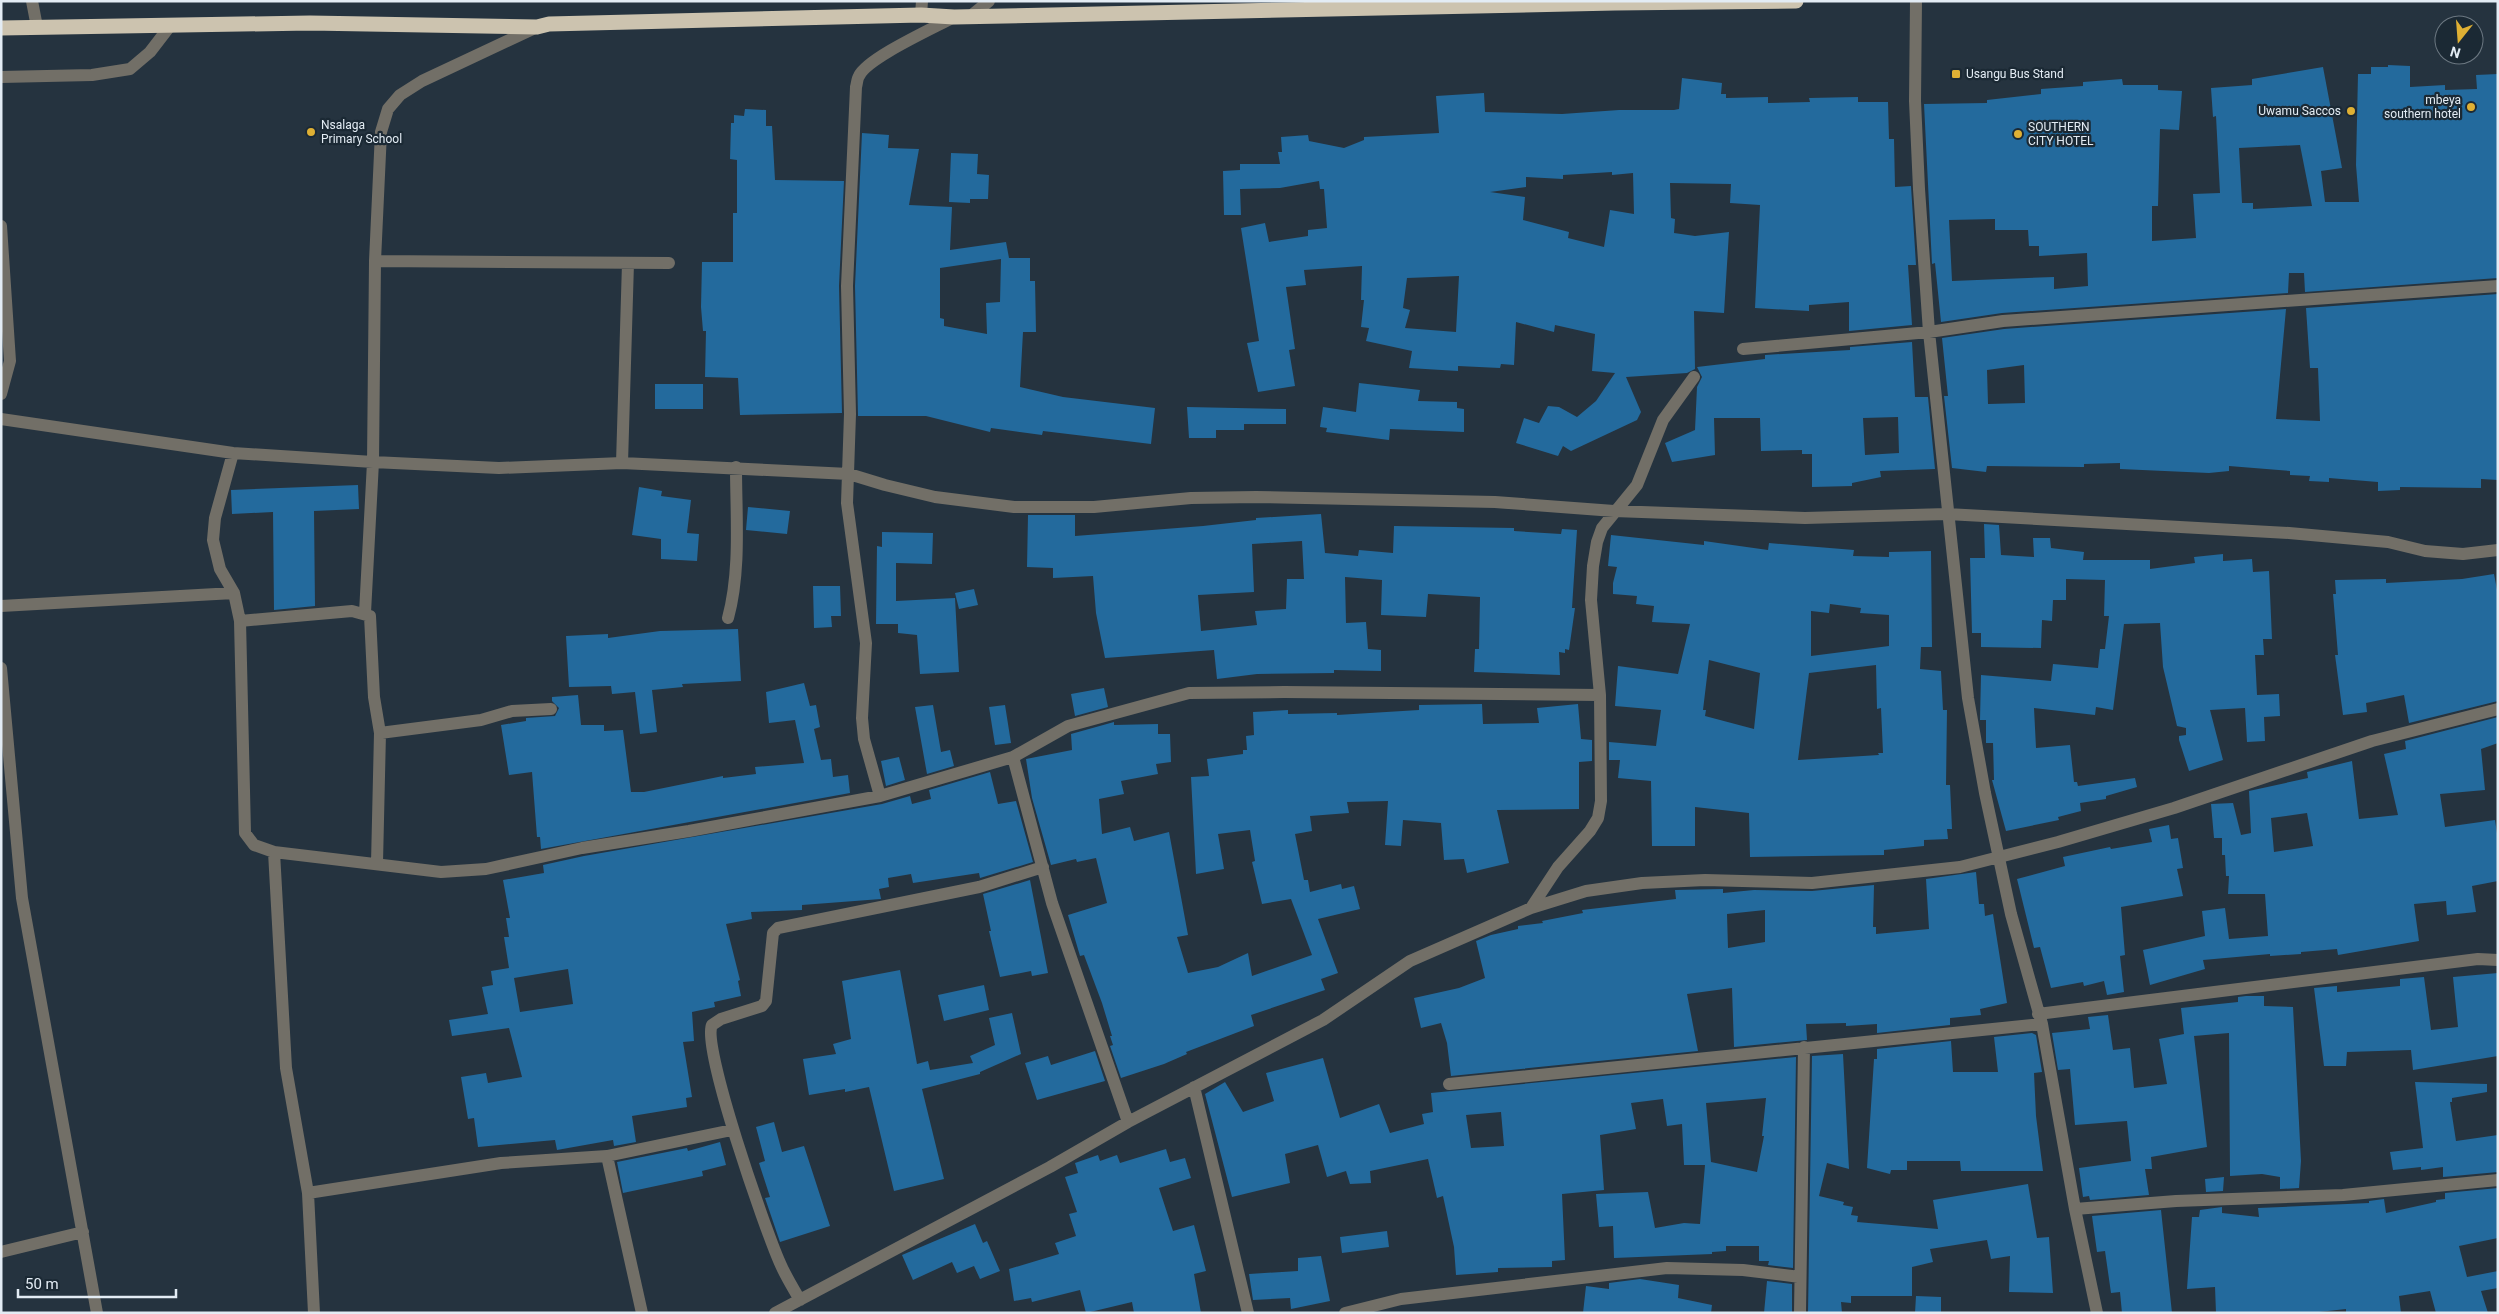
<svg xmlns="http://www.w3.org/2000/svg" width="2499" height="1314" font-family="Roboto,sans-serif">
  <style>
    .building { fill: #236a9d; fill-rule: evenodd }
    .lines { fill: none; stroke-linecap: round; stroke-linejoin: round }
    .minor { stroke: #726f67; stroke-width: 12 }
    .highway { stroke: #ccc3af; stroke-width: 15 }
    .poi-dot { fill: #dfb034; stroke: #1b2934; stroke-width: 2 }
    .labels { text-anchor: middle; stroke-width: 4.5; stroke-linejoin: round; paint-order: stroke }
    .poi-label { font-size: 12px; fill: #e3ecf4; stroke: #1b2934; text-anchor: start }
  </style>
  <rect width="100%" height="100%" fill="#25333f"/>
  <!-- building -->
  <path class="building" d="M2388,65L2410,66V87L2445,85V90L2477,89L2476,75L2498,74V278L2305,292L2304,273H2289L2288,293L2002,313L1941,322L1935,263L1932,264L1924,104L1987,103V100L2041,94V89L2083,86V82L2122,79L2123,85H2158V90L2182,91L2179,130L2160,129L2158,206H2152V241L2196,238L2193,194L2220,193L2216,116L2213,117L2211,88L2252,85V79L2323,67L2342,168L2321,171L2325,202H2359L2356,165L2358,74H2371V67H2388ZM2300,145L2312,206L2253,209V203H2242L2239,148ZM1995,219V230H2028L2029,246H2039V256L2087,253L2088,286L2054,289V277L1952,281L1949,220Z
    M1682,78L1722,83L1721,94H1726V98L1768,97V103L1810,102L1809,98L1858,97V102H1888L1889,139H1894L1895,187L1911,186L1916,265H1908L1912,325L1849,331V302L1809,305V311L1755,308L1760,205L1730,203L1731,184L1670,183L1671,218L1675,219L1674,233L1695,236L1729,232L1724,313L1694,311L1695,369L1687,373L1626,377L1641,412L1637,420L1571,451L1563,446L1558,456L1516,443L1524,418L1539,423L1548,406L1559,407L1577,417L1596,401L1615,373L1592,371L1595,334L1555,325L1554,332L1516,322L1514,365L1501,364L1500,368L1458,366V371L1409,368L1412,351L1366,341L1369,328L1361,327L1364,300H1361L1362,266L1304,270L1306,285L1286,287L1295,349L1289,350L1295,386L1258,392L1247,343L1259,341L1241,228L1265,223L1269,242L1308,236V230L1327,228L1324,189H1320L1319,181L1280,188L1240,189L1241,215H1224L1223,171L1240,170V164H1280L1278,152H1282L1281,137L1308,135L1309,141L1344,148L1364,140V137L1439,133L1436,96L1484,93L1485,112L1562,114L1619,110H1674L1679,109ZM1612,172V175L1633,173L1634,214L1610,210L1604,247L1568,238L1569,232L1523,220L1525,197L1490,192L1526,187V177L1563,179V175ZM1459,276L1456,332L1405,328L1410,310L1403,308L1407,278Z
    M745,109L766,110V126H772L775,180L844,181L839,286L842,413L740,415L738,378L705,377L706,331H703L701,307L702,262H733V213H737V160L730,159L731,123H734V115L744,116Z
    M862,133L889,135L888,148L919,149L909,205L952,207L950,250L1006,242L1009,258H1030V281H1035L1036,332H1023L1020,387L1063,397L1155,408L1151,444L1043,431L1042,435L991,428L990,432L926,416H858L855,286ZM1001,259L1000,302L986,303L987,334L944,326V319L940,318V268Z
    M951,153L978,154L977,174L989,175L988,199H970V203L949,202Z
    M2498,294V480L2481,479V488L2400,487V490L2378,491V482L2329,478V482L2309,481L2310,476L2290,475V471L2229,466V471L2209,473L2120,469V463L2084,464V467L1987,466L1986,472L1952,468L1944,396H1948L1942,338L2004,329L2286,309L2276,419L2320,421L2318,368H2310L2306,308ZM2024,365L2025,403L1988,404L1987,370Z
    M1912,342L1915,397H1928L1935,469L1880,471L1881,477L1852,483V486L1812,487V454H1802V450L1761,451L1760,418H1714L1715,455L1672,462L1665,443L1695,430L1697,387L1702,377L1697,367L1765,359V355L1850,350V347ZM1898,417L1899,453L1865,455L1863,418Z
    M1359,383L1420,390L1418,401L1457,402V408L1464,409V432L1390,429L1389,440L1326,432L1327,428L1320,427L1323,407L1356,412Z
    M655,384H703V409H655Z
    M1187,407L1286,409V424H1244V430H1216V438H1189Z
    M358,485L359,509L314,511L315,606L274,610L273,512L232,514L231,490Z
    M639,487L662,491L661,496L691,500L687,533L699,534L697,561L661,559V539L632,535Z
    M748,507L790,511L787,534L746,530Z
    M1321,514L1325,553L1358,556L1359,550L1393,553L1394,526L1514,528V531L1561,534L1562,529L1577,530L1572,608H1575L1569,650L1565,649V653L1559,652L1560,675L1474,672L1475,649H1479L1480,597L1428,594L1426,617L1381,615L1382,580L1345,577L1346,623L1366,622L1368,649L1381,650V671L1334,670V673L1257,674L1217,679L1214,650L1105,658L1096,613L1093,576L1053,578V568L1027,567L1028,515H1075V536L1203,526L1256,520V518ZM1302,541L1304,579H1287L1286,609L1255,611L1257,625L1201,631L1198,595L1254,592L1252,544Z
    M1984,524L1999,525L2001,555L2034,557L2033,538H2050L2051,548L2084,552L2083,560H2150V569L2195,563L2194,557L2223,554V561L2252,559L2253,572L2269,571L2272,639H2263L2264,655H2255L2257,695L2279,694L2280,716L2264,717L2265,741L2247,742L2245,708L2210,710L2223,760L2189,771L2179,740V736L2186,735V728L2177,726L2163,667L2160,623L2124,624L2113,710L2096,707L2095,715L2034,708L2036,748L2070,745L2074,782H2077L2078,786L2135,778L2137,787L2106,796V799L2080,803L2081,811L2058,817L2059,820L2006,831L1992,780H1994L1993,743H1986V720H1980L1981,675L2051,681L2053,664L2098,668L2100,649H2105L2109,616H2104L2105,580L2066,579V600H2053L2052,621L2042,620L2041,648L1981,647V633H1972L1970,558H1985Z
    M882,532L933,533L932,564L896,563V601L955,598L959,672L920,674L917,635L898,633V624H876L877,546L882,547Z
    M1611,535L1704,545V541L1768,550L1769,543L1854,550L1853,556L1889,557V552L1931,551L1932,647H1921L1920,669L1941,671L1943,710H1947L1946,785H1950L1952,829H1947L1948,839L1924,840V846L1884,850V855L1750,857L1749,813L1695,807V846H1652L1651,781L1618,778L1620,760H1609V742L1656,746L1661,710L1615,706L1618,666L1678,674L1690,624L1652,622L1654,606L1636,604L1637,596L1613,594V583L1617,567L1608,566ZM1830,604L1861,608L1860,613L1889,615V646L1811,656V611L1829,613ZM1709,660L1760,673L1754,729L1705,716L1706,710H1703ZM1876,665L1877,709L1881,708L1883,753H1878L1879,755L1798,760L1809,673Z
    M2494,574L2498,595V701L2409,723L2404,695L2366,703L2367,712L2343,715L2335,655H2338L2333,594H2336L2335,580L2386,579V583L2462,579Z
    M813,586H840L841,616H831L832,627L814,628Z
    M974,589L978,605L959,609L955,593Z
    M738,629L741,681L682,684L683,687L652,690L657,732L640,734L635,692L612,694L611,686L569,687L566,636L608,634V638L660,631Z
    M804,683L810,706L816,705L820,727L814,729L821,760L831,759L833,777L848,775L850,793L541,849L540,837H537L532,772L509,775L501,725L526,721V718L555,716L559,708L552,701V697L578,695L581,725H604V731L623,730L631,792H644L723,776V778L756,774L755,767L804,763L795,720L769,723L766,692Z
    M1104,688L1108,707L1075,716L1071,694Z
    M1482,704L1483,724L1539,723L1537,708L1578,704L1581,739L1592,740V761L1579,762V809L1497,810L1509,863L1467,873L1464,859L1444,860L1441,823L1403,820L1401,846L1385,845L1388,801L1347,802L1349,813L1310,816L1312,831L1295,834L1304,880H1308L1310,892L1341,884L1342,889L1354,886L1360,909L1318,919L1338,973L1321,979L1325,990L1251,1015L1254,1026L1186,1052L1187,1054L1164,1064L1121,1078L1110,1046L1113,1045L1110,1036H1112L1102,1003L1084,955L1080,956L1068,915L1107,903L1096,858L1077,862L1076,859L1051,865L1032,798L1026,759L1072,750L1071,734L1114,722V725L1158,724V734H1170L1171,762L1156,764L1158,774L1121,781L1124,794L1099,799L1102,834L1130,827L1134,841L1169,832L1188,935L1177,937L1188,973L1218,967L1248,953L1252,976L1312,955L1291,899L1262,904L1252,862L1255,861L1250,830L1218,834L1224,869L1196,874L1191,777L1209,776L1207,759L1243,754V750H1247L1246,736L1254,735L1253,712L1288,710V714L1337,713V715L1419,710V705Z
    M933,705L941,752L950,750L954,766L927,774L915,707Z
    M1005,705L1011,743L995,745L989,707Z
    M2498,717V743L2481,749L2485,790L2440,794L2445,827L2495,820L2498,840V881L2472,886L2476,912L2447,915L2446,901L2414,904L2419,941L2338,955L2337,949L2301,952V954L2270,956V954L2203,960L2205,969L2150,985L2143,950L2205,936L2202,911L2225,908L2229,939L2268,936L2265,894H2228L2229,876H2226L2225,855H2222V838H2214L2211,804L2233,803L2241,835L2251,833L2249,791L2308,778L2307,772L2352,761L2359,819L2398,815L2384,754L2406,749L2405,741ZM2307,813L2313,846L2274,852L2271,818Z
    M899,757L905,780L886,786L881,761Z
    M990,772L998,804L1016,801L1033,862L980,878L979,873L913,883L911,874L888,878L889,887L879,889L881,899L802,905V910L751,912L752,919L726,924L740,980L738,981L741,996L714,1002L715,1007L692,1012L694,1041L683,1042L692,1097L686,1098L687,1107L632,1116L636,1142L614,1146L613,1140L557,1150L555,1140L478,1147L474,1118L468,1119L461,1077L486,1073L488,1083L522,1077L509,1028L452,1036L449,1020L488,1014L482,987L493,985L491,971L509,968L504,937H509L506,918H510L503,880L544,873L543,865L584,856L882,804L910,796L912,804L931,799L929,790ZM568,969L573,1004L520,1012L514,978Z
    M2169,825L2171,839L2178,838L2183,868L2177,869L2183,896L2121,907L2125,955L2120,956L2124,992L2107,995L2104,981L2084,986L2083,982L2051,988L2040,947L2034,948L2017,879L2065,866L2063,857L2110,847L2111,849L2152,842L2149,829Z
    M1976,872L1979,904H1984L1985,916L1993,914L2007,1003L1980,1009L1981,1015L1950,1018V1025L1877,1033V1024L1846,1026V1023L1806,1024L1807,1040L1734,1047L1732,988L1687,994L1698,1051L1451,1076L1447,1043L1441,1023L1421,1028L1414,998L1459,988L1485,978L1476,941L1491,935L1518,929V926L1543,923L1542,921L1583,913L1582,910L1676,899L1675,890L1723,889V893L1754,890L1812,891L1874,885L1873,927H1876V934L1929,929L1926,879ZM1765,910V942L1728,948L1727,914Z
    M1030,880L1048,973L1032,976L1031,971L1000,977L989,931H991L983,894Z
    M900,970L917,1064L928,1061L930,1070L973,1063L970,1056L995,1045L989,1018L1012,1013L1021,1054L980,1072V1074L922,1089L944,1179L894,1191L869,1087L845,1092V1089L809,1095L803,1059L836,1054L833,1044L851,1039L842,981Z
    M2498,973V1056L2413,1070L2411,1050L2347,1052L2346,1066H2324L2314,988L2337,986V992L2400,986V979L2424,977L2431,1030L2458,1027L2453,977Z
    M984,985L989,1010L944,1021L938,995Z
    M2246,996H2264V1006L2293,1007L2301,1161L2299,1188L2280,1189V1177L2262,1174L2230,1176L2229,1033L2194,1036L2207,1147L2151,1157L2152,1169H2145L2149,1195L2090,1200L2089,1196L2083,1197L2079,1168L2131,1161L2127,1121L2075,1125L2070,1069L2058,1070L2052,1033L2090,1029L2088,1017L2108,1015L2113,1050L2130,1048L2134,1088L2167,1084L2159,1039L2184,1034L2181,1008L2238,1002V997Z
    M2032,1033L2036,1035L2042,1072L2034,1073L2036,1116L2043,1171H1961L1960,1161H1907V1170H1891L1890,1174L1867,1168L1874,1059H1877V1049L1951,1041L1953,1072H1998L1994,1037Z
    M1095,1051L1105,1081L1037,1100L1025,1063L1048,1056L1051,1065Z
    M1843,1054L1849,1169L1827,1163L1819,1196L1844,1202L1843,1205L1853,1207L1851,1215L1858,1216L1857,1222L1938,1229L1933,1200L2028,1184L2037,1238L2049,1237L2053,1293L2009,1292L2010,1256L1991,1259L1987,1240L1930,1249L1933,1262L1912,1267V1296H1851V1303L1841,1302L1842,1313H1808L1812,1056Z
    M1796,1057L1793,1268L1768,1265L1769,1261H1759V1246H1726V1251L1712,1252V1254L1614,1258L1613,1226L1599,1227L1596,1194L1648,1192L1655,1228L1684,1223L1700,1224L1705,1165H1684L1682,1124L1667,1126L1663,1099L1631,1103L1636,1129L1600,1135L1604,1190L1562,1194L1565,1260L1552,1261V1267L1498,1268V1272L1456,1275L1454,1247L1443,1196L1437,1198L1428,1159L1370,1171L1371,1183L1350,1184L1346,1171L1327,1177L1318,1145L1285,1154L1290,1183L1232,1197L1205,1094L1225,1082L1243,1112L1274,1101L1266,1073L1323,1058L1340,1118L1379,1104L1390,1133L1424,1124L1422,1114L1433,1112L1431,1093ZM1766,1098L1762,1136H1764L1757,1172L1711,1162L1706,1103ZM1501,1112L1504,1146L1471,1148L1466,1115Z
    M2415,1082L2487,1084V1092L2452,1098V1102H2450L2456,1141L2498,1135V1172L2443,1177V1167L2421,1170V1167L2393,1170L2390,1152L2423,1148Z
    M774,1122L782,1152L804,1146L830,1226L780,1242L765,1198L770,1197L759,1163L765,1161L756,1127Z
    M720,1142L726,1165L702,1171L703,1176L623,1193L617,1162L687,1148L688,1151Z
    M1166,1149L1170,1162L1185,1158L1191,1178L1159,1188L1173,1231L1194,1225L1206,1271L1194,1274L1201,1313H1134L1132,1302L1086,1313L1080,1290L1032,1302L1031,1298L1014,1301L1009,1269L1059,1254L1055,1243L1076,1236L1069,1214L1077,1212L1065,1177L1078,1173L1075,1163L1098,1155L1100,1161L1117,1155L1120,1163Z
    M2224,1177L2223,1191L2206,1192L2205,1179Z
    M2498,1188V1238L2459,1246L2467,1277L2498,1271V1288L2481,1291L2488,1313H2436L2430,1291L2399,1296L2401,1313H2346V1309L2310,1313H2216L2215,1287L2187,1289L2192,1217H2199L2200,1210L2222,1207V1213L2259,1217L2258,1208L2369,1203V1201L2384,1199L2386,1213L2436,1202V1200L2445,1199V1193Z
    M2161,1210L2172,1313H2122L2120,1292L2111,1293L2105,1251L2097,1252L2092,1216Z
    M975,1224L983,1243L987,1241L1000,1271L980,1279L974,1266L957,1273L952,1262L913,1280L902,1255Z
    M1387,1231L1389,1247L1342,1253L1340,1237Z
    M1321,1256L1330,1301L1291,1309L1290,1298L1253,1300L1249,1274L1298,1271V1258Z
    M1640,1279L1679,1285L1678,1298L1712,1305L1711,1313H1583L1586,1286L1609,1289V1283Z
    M1767,1281L1792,1284V1313H1764Z
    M1916,1296L1941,1297V1313H1915Z"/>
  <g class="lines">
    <!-- minor -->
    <path class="minor" d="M32,1L37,27
      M1916,1L1915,101L1919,189L1929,332L1968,698L1985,793L2011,914L2042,1024L2075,1209L2097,1313
      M921,15L922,1
      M972,15L989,1
      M1,77L92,75L130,69L150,52L170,26
      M1,226L10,361L1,394
      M375,261L669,263
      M1743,349L1929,332L2003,321L2498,286
      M1,419L233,453L373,462L499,468L622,463L849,474L885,485L935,497L1014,507H1094L1191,498L1256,497L1495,502L1614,511L1805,518L1947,514L2289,533L2388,542L2425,551L2463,554L2498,550
      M233,453L215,518L213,540L220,569L234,593L240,621L245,833L254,845L274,852L441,872L486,869L582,848L689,831L880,796L1013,757L1068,726L1189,693L1284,692L1600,695
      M622,463L628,263
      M1,606L234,593
      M365,613L373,462L375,261L381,132L388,109L400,95L422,81L537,27
      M728,618C741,570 736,516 736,467
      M240,621L352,611L370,616L374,697L380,733L377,863
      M1,668L22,898L97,1313
      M380,733L481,720L512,711L551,709
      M1013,757L1052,903L1128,1122
      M880,796L864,739L862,718L866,643L847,503L850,414L847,286L856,87C857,84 857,79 859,76C867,58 934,28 954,17
      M274,852L286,1068L308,1193L314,1313
      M1531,908L1558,867L1590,831L1598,818L1601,801L1600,695L1591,600L1593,566L1597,542L1602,528L1637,485L1663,420L1694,377
      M2038,1014L2478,959L2498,960
      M1449,1084L2042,1024
      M1194,1087L1248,1313
      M607,1156L642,1313
      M308,1193L501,1163L607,1156L732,1130
      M2075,1209L2176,1201L2343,1195L2498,1180
      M1,1252L83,1232
      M800,1300C793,1288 785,1275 780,1263C766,1232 701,1046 712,1025L721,1019L762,1006L766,1001L773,933L778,928L979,887L1043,867
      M775,1313L1050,1167L1128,1122L1323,1020L1410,961L1531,908L1586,891L1642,883L1705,880L1812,883L1960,867L2058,842L2174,808L2372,741L2498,709
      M1345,1313L1401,1299L1667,1268L1743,1270L1800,1277
      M1800,1313L1804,1047"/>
    <!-- highway -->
    <path class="highway" d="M1,28L310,23L537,27L549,24L921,15L954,17L1615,3L1796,1"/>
  </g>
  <!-- markers -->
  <g class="poi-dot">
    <rect x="1951" y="69" width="10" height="10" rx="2.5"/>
    <circle cx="2471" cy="107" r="5"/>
    <circle cx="2351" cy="111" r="5"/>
    <circle cx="311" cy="132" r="5"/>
    <circle cx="2018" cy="134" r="5"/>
  </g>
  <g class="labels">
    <!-- poi labels -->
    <g class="poi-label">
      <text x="1966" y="78">Usangu Bus Stand</text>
      <text x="2461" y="104" text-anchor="end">mbeya<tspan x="2461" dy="14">southern hotel</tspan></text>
      <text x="2341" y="115" text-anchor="end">Uwamu Saccos</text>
      <text x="321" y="129">Nsalaga<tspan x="321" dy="14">Primary School</tspan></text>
      <text x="2028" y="131">SOUTHERN<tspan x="2028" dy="14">CITY HOTEL</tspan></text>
    </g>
  </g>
  <!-- border -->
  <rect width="2499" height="1314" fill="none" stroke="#e3ecf4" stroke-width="5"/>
  <!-- north arrow -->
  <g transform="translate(2459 40) rotate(197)"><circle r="24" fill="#1b2934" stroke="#6b7781"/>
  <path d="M0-4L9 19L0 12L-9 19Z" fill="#dfb034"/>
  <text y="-8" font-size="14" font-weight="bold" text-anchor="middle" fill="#e3ecf4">N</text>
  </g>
  <!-- scale -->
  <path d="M18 1289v8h158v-8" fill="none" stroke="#e3ecf4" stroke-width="2.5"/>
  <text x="25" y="1289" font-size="15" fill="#e3ecf4" stroke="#1b2934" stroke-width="4" paint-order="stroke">50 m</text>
</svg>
